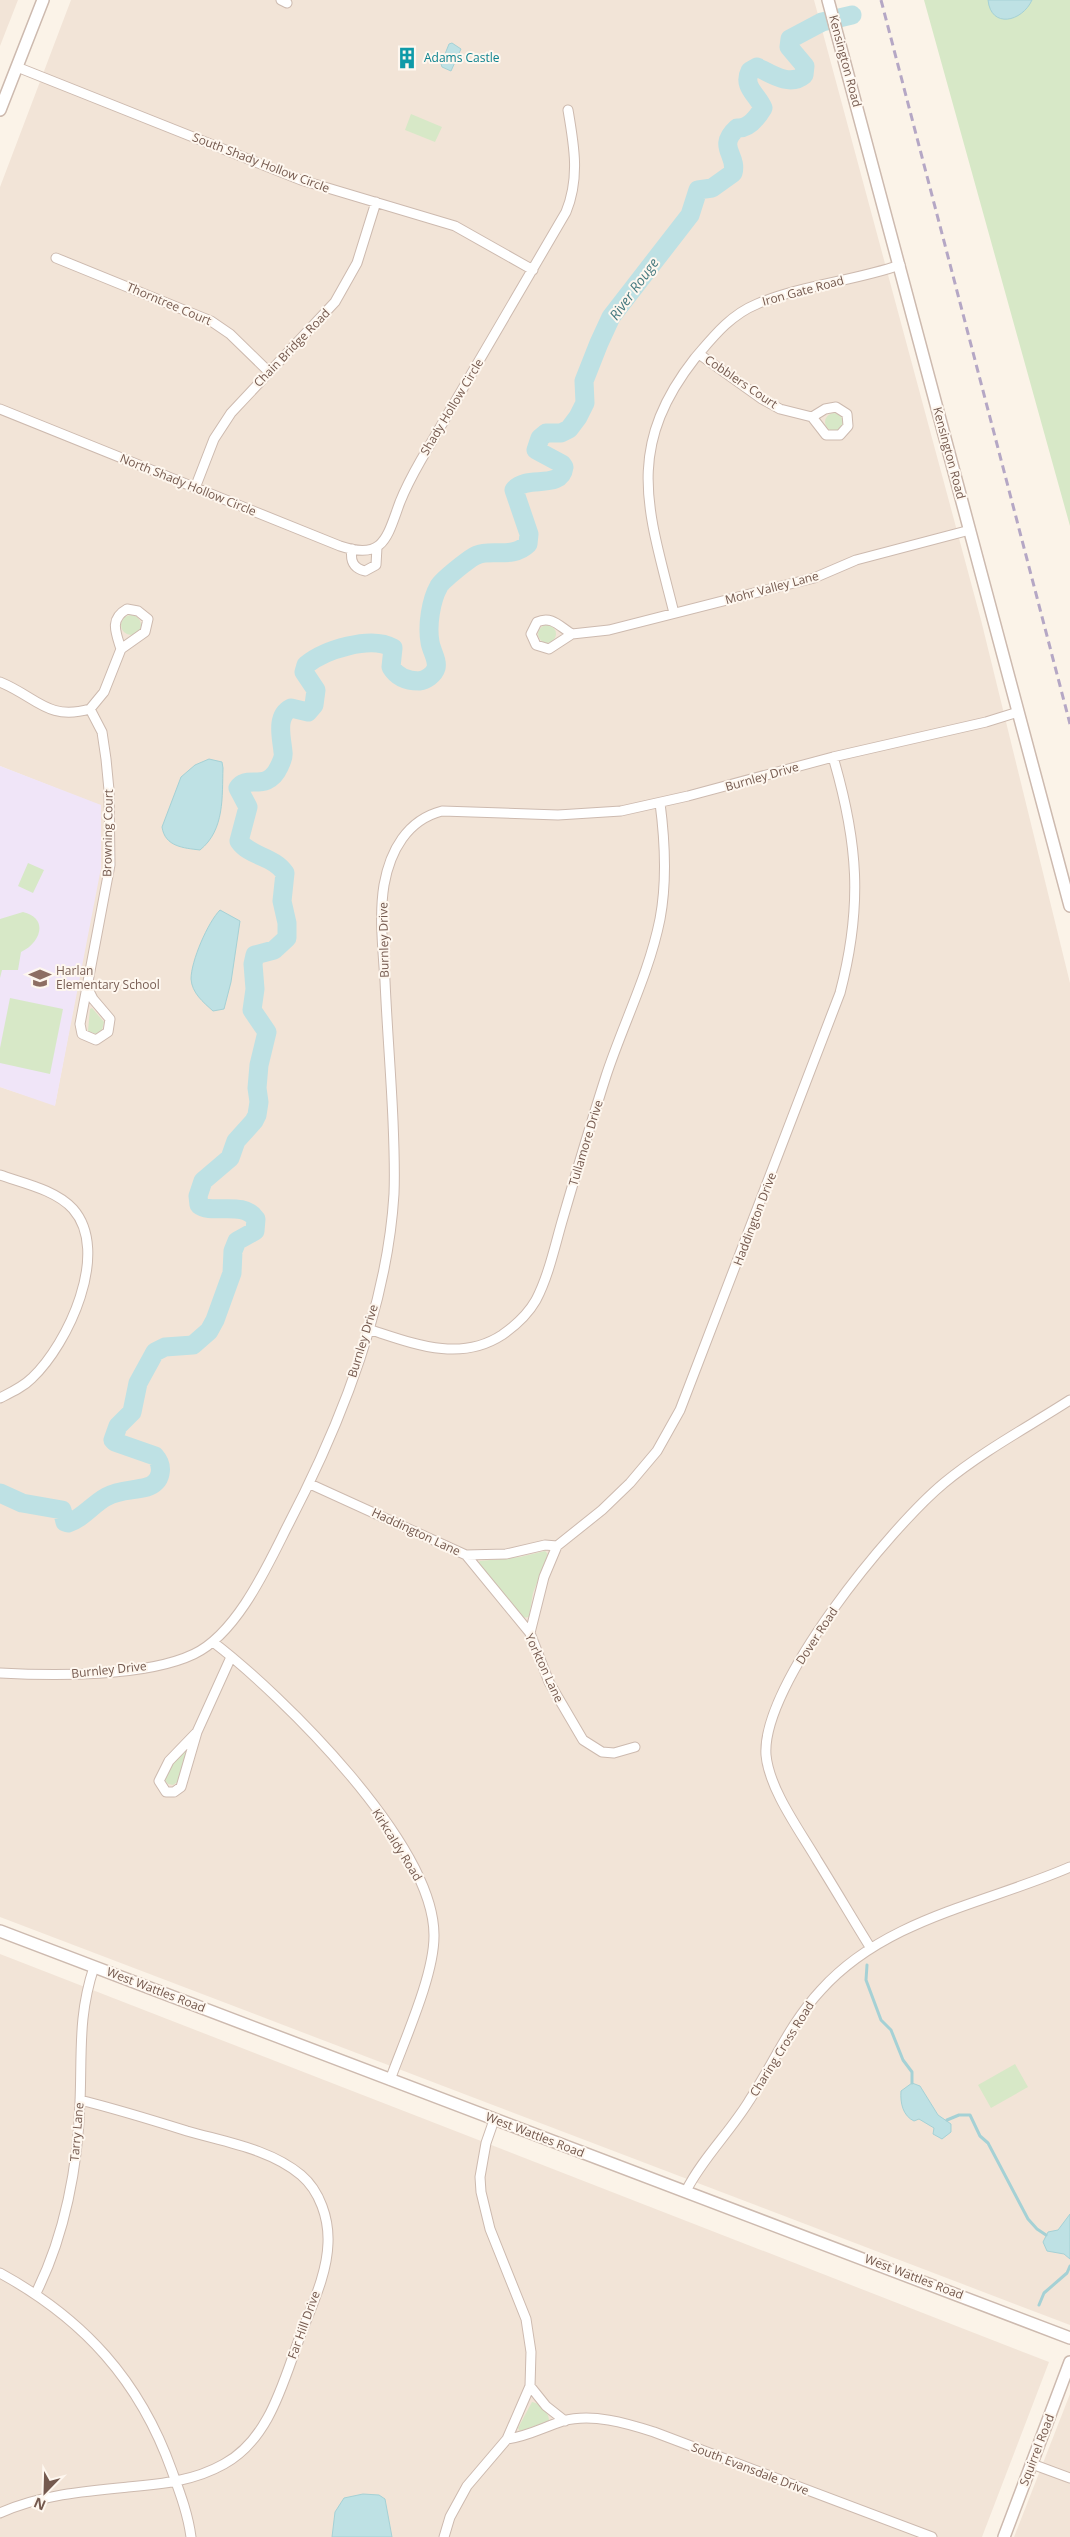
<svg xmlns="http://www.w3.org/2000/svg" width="1070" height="2537" font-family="'Open Sans',sans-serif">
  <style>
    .residential { fill: #f2e4d7 }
    .education { fill: #f0e5f8 }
    .green { fill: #d7e8c7 }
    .water { fill: #bee1e4; stroke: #a5d1d5 }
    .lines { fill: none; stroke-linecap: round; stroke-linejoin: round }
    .stream { stroke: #a5d1d5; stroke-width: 3 }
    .river { stroke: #bee1e4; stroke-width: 19 }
    .minor-casing { stroke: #cdbaaf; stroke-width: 11 }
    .tertiary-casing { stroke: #cdbaaf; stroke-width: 14 }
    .minor { stroke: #fff; stroke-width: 9 }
    .tertiary { stroke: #fff; stroke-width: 11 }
    .rail { stroke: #b5a7c5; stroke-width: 3; stroke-dasharray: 8 5; stroke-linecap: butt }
    .labels { text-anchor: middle; stroke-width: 4; stroke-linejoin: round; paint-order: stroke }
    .culture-label { font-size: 12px; fill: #0d838f; stroke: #fef7ef; text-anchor: start }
    .street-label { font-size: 12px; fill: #74594e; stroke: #fef7ef }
    .education-label { font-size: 12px; fill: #785e54; stroke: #fef7ef; text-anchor: start }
    .water-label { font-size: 14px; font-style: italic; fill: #45797f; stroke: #fef7ef }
  </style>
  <rect width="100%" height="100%" fill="#fbf3e8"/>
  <!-- residential -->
  <path class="residential" d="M0,0H18L0,46Z
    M71,0H814L981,620L1070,983V2325L0,1917V1087L55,1105L100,868L101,806L0,766V187Z
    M0,1954L1049,2362L982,2537H0Z
    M1070,2394V2537H1014Z"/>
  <!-- education -->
  <path class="education" d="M0,766L101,805V868L55,1106L0,1087Z"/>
  <!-- green -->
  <path class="green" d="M924,0H1070V526Z
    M411,114L442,127L435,142L405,130Z
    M825 422a9 9 0 1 1 18 0a9 9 0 1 1-18 0Z
    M121 625a10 10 0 1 1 20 0a10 10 0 1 1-20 0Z
    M538 634a9 9 0 1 1 18 0a9 9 0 1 1-18 0Z
    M28,863L44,870L33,893L18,886Z
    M23,912C49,918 41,943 21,952L18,970H2L0,978V919Z
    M10,998L63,1009L50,1074L0,1063V1048Z
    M92,1008L104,1022L102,1030L96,1034L88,1031L90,1009Z
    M545,1551L548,1554L533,1593L529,1617L522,1618L478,1563L480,1561L520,1557Z
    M188,1747L179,1781L173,1785L168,1784L163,1778L166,1770Z
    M1015,2064L1028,2087L991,2108L978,2085Z
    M532,2402C539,2403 550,2413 549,2421L520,2431L518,2428Z"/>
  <!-- water -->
  <path class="water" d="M988,0H1032C1022,22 991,29 988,0Z
    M452,43L461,49L451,71L442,67L441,64L449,44Z
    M209,759L222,762L223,768C222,796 225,830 200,850C184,848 165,847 162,827L181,777L195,765Z
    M220,910L240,921L231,982L224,1009L213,1011C203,1002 192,993 191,979C191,961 208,922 220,910Z
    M912,2083L920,2086L938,2115L951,2124V2132L942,2139L933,2134L934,2128L919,2119L914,2121C903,2116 900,2103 901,2091Z
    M1070,2214V2259L1064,2254L1047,2251L1043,2242L1048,2232L1058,2230Z
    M363,2494L379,2495L385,2499L392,2537H332L335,2512L344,2498Z"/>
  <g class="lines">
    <!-- stream -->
    <path class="stream" d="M867,1965L866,1980L881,2020L891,2030L903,2060L912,2072V2083
      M947,2120L959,2115H970L980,2136L988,2143L1028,2219L1037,2229L1046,2235
      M1039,2305L1044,2293L1067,2273L1070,2266"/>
    <!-- river -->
    <path class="river" d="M0,1493L22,1503L62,1510L65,1522L68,1523C82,1519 93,1504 106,1497C120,1489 133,1491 147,1487C162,1483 164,1466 155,1456L115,1442L113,1440L118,1426L132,1412L138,1383L155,1352L165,1347L193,1345L209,1331L215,1320L232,1273L233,1251L237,1241L255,1231L256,1219C244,1200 211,1215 199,1205L198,1196L203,1181L230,1158L236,1141L254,1121L257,1115L259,1102L257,1088L259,1065L267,1032L252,1010L255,989L253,964L255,955L274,950L287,938V923L282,901L285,873C274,856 250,857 239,841L248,807L238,788C246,774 267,793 279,767C281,763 284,756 283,752C282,739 275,716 291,708L308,712L314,705L316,690L304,672L306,665C324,650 371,635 393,648L391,667C397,677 407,681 419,681C426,680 434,675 436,668C438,660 431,650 430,642C427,625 431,600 439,586C441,581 471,557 477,555C491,549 513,559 528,544L529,534L514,490C526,474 561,491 564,467L562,464L536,450L540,438L546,433H561L569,429L578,417L585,403L584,381L599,343L611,317L690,215L698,190L712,188L733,173C738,155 716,147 737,128C748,129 757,118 763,108C758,95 742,87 750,71L757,67C771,74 790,87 804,75L805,66L789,47L790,39L822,22L852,15"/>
    <!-- minor casing -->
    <g class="minor-casing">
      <path id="minor" d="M281,0L287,3
        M17,67L301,180L455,226L533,270
        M56,258L211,321L230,334L269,372
        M699,354L762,399L780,409L812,417L826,435H840L848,426L847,414L836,407L825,409L812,417
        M0,409L340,546C384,561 387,537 400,502C406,487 413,474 421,460L566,212C580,178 574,145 568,110
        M195,488L214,439L231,413L335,302L357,263L376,202
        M352,549C350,561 353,568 365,571L376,565L377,547
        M674,613C649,512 623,450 695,358C713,337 730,315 757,304C802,285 854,281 900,265
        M572,634L549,649L536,645L531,634L537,622C552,615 560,627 572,634L609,630L766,590L814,578L856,560L970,530
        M0,682C37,697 47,721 90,709L104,692L121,649L145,632L148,619L138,611L127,609C109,619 116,633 121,649
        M87,987L93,999L110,1019L108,1032L96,1040L82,1034L80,1024L110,865L109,790L106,759L102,732L90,709
        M0,1175C23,1183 56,1190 73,1209C111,1252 68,1344 32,1378C23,1387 12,1392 0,1398
        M368,1329C412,1343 459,1363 502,1335C515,1326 528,1314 536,1300C549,1275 555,1245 563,1218C577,1170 591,1123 606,1076C623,1024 649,974 660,919C667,882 665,841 660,803
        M310,1484L466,1555L506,1554L545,1545L557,1546
        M466,1555L530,1633L549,1682L583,1740L602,1752L614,1753L635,1747
        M530,1633L544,1577L557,1546L602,1510L630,1483L657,1451L680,1410L840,993C863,906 858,842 833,757
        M213,1642C282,1695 435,1845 434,1936C434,1976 404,2041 390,2080
        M0,1673C54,1676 146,1677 194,1654C236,1634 266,1569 286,1529C339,1428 387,1309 394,1194C395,1170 394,1145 393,1121C391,1074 387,1027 385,981C383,949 379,916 384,885C390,851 407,820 442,811L558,815L621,811L688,796L833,757L986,722L1018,712
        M197,1732L169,1761L159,1781L166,1792H174L181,1787L197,1732L231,1657
        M870,1947C852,1918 835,1889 817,1860C800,1831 769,1789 766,1755C761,1685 890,1528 944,1483C983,1451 1028,1427 1070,1400
        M686,2191C702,2159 730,2132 749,2101C773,2064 791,2022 821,1990C886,1918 985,1904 1070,1867
        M0,2273C84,2319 140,2381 172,2471C180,2493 188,2514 191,2537
        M36,2293C65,2235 78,2166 80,2102C82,2052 78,2015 94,1967
        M530,2386L546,2406L565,2421
        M507,2439C526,2437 544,2427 563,2421C592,2413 626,2423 654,2432L932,2537
        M1032,2464L1070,2478
        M0,2513C40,2495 85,2491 128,2487C162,2484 194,2481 224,2464C268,2440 282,2386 298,2342C309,2311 327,2277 328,2243C329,2219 320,2191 301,2175C270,2149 225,2142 187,2131C152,2120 116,2109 80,2100
        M444,2537L450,2517L467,2486L507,2439L530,2386L531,2352L526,2319L490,2229L481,2192L480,2177L486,2143L494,2120"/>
    </g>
    <!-- tertiary casing -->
    <g class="tertiary-casing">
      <path id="tertiary" d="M828,0L1070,906
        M0,110L43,0
        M0,1931L1070,2338
        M1004,2537L1070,2362"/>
    </g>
    <!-- minor -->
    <use href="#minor" class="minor"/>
    <!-- tertiary -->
    <use href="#tertiary" class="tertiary"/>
    <!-- rail -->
    <path class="rail" d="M881,0L1070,724"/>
  </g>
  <!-- icons -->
  <defs>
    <g id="building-bare" transform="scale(1.725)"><path d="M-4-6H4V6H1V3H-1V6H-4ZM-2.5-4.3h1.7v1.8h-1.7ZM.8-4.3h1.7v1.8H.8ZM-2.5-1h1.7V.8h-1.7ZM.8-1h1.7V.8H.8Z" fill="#0f9aa8" stroke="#fef7ef" stroke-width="2.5" paint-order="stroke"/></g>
    <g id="school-bare" transform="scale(1.725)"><path d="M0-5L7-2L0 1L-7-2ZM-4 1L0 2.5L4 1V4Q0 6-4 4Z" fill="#8d6e63" stroke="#fef7ef" stroke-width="2.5" paint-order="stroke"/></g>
  </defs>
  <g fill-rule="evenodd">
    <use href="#building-bare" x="407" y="58"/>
    <use href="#school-bare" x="40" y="978"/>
  </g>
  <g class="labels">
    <!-- culture labels -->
    <g class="culture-label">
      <text x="424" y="62">Adams Castle</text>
    </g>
    <!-- street labels -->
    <g class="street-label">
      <text transform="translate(845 61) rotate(75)" y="4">Kensington Road</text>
      <text transform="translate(261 163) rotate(21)" y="4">South Shady Hollow Circle</text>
      <text transform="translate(803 291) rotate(-15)" y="4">Iron Gate Road</text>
      <text transform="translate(169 304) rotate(23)" y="4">Thorntree Court</text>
      <text transform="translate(292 348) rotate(-46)" y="4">Chain Bridge Road</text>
      <text transform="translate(741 382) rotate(34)" y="4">Cobblers Court</text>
      <text transform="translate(452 407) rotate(-59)" y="4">Shady Hollow Circle</text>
      <text transform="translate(949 453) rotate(75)" y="4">Kensington Road</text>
      <text transform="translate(188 485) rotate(22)" y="4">North Shady Hollow Circle</text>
      <text transform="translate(772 588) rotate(-15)" y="4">Mohr Valley Lane</text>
      <text transform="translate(762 777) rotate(-16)" y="4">Burnley Drive</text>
      <text transform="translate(108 833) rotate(-89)" y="4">Browning Court</text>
      <text transform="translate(384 940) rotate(-91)" y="4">Burnley Drive</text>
      <text transform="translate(586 1143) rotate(-73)" y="4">Tullamore Drive</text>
      <text transform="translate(755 1219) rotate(-69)" y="4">Haddington Drive</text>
      <text transform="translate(363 1341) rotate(-73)" y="4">Burnley Drive</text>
      <text transform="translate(416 1532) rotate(25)" y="4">Haddington Lane</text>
      <text transform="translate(817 1636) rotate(-57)" y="4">Dover Road</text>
      <text transform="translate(544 1668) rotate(65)" y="4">Yorkton Lane</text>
      <text transform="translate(109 1670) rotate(-6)" y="4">Burnley Drive</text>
      <text transform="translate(397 1845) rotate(58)" y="4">Kirkcaldy Road</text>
      <text transform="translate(156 1990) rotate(21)" y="4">West Wattles Road</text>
      <text transform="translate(782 2049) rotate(-58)" y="4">Charing Cross Road</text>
      <text transform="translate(77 2132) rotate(-85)" y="4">Tarry Lane</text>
      <text transform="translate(535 2135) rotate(21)" y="4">West Wattles Road</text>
      <text transform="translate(914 2277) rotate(21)" y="4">West Wattles Road</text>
      <text transform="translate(304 2325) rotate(-70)" y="4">Far Hill Drive</text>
      <text transform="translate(1037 2450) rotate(-69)" y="4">Squirrel Road</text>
      <text transform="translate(750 2469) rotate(21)" y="4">South Evansdale Drive</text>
    </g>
    <!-- education labels -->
    <g class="education-label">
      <text x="56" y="975">Harlan<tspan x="56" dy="14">Elementary School</tspan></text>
    </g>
    <!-- water labels -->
    <g class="water-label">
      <text transform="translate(634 289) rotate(-54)" y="5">River Rouge</text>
    </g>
  </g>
  <!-- north arrow -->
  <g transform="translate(45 2492) rotate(203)" stroke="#fef7ef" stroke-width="4" paint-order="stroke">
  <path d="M0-4L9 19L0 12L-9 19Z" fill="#74594e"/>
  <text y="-8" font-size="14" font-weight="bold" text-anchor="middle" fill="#74594e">N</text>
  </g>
</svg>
